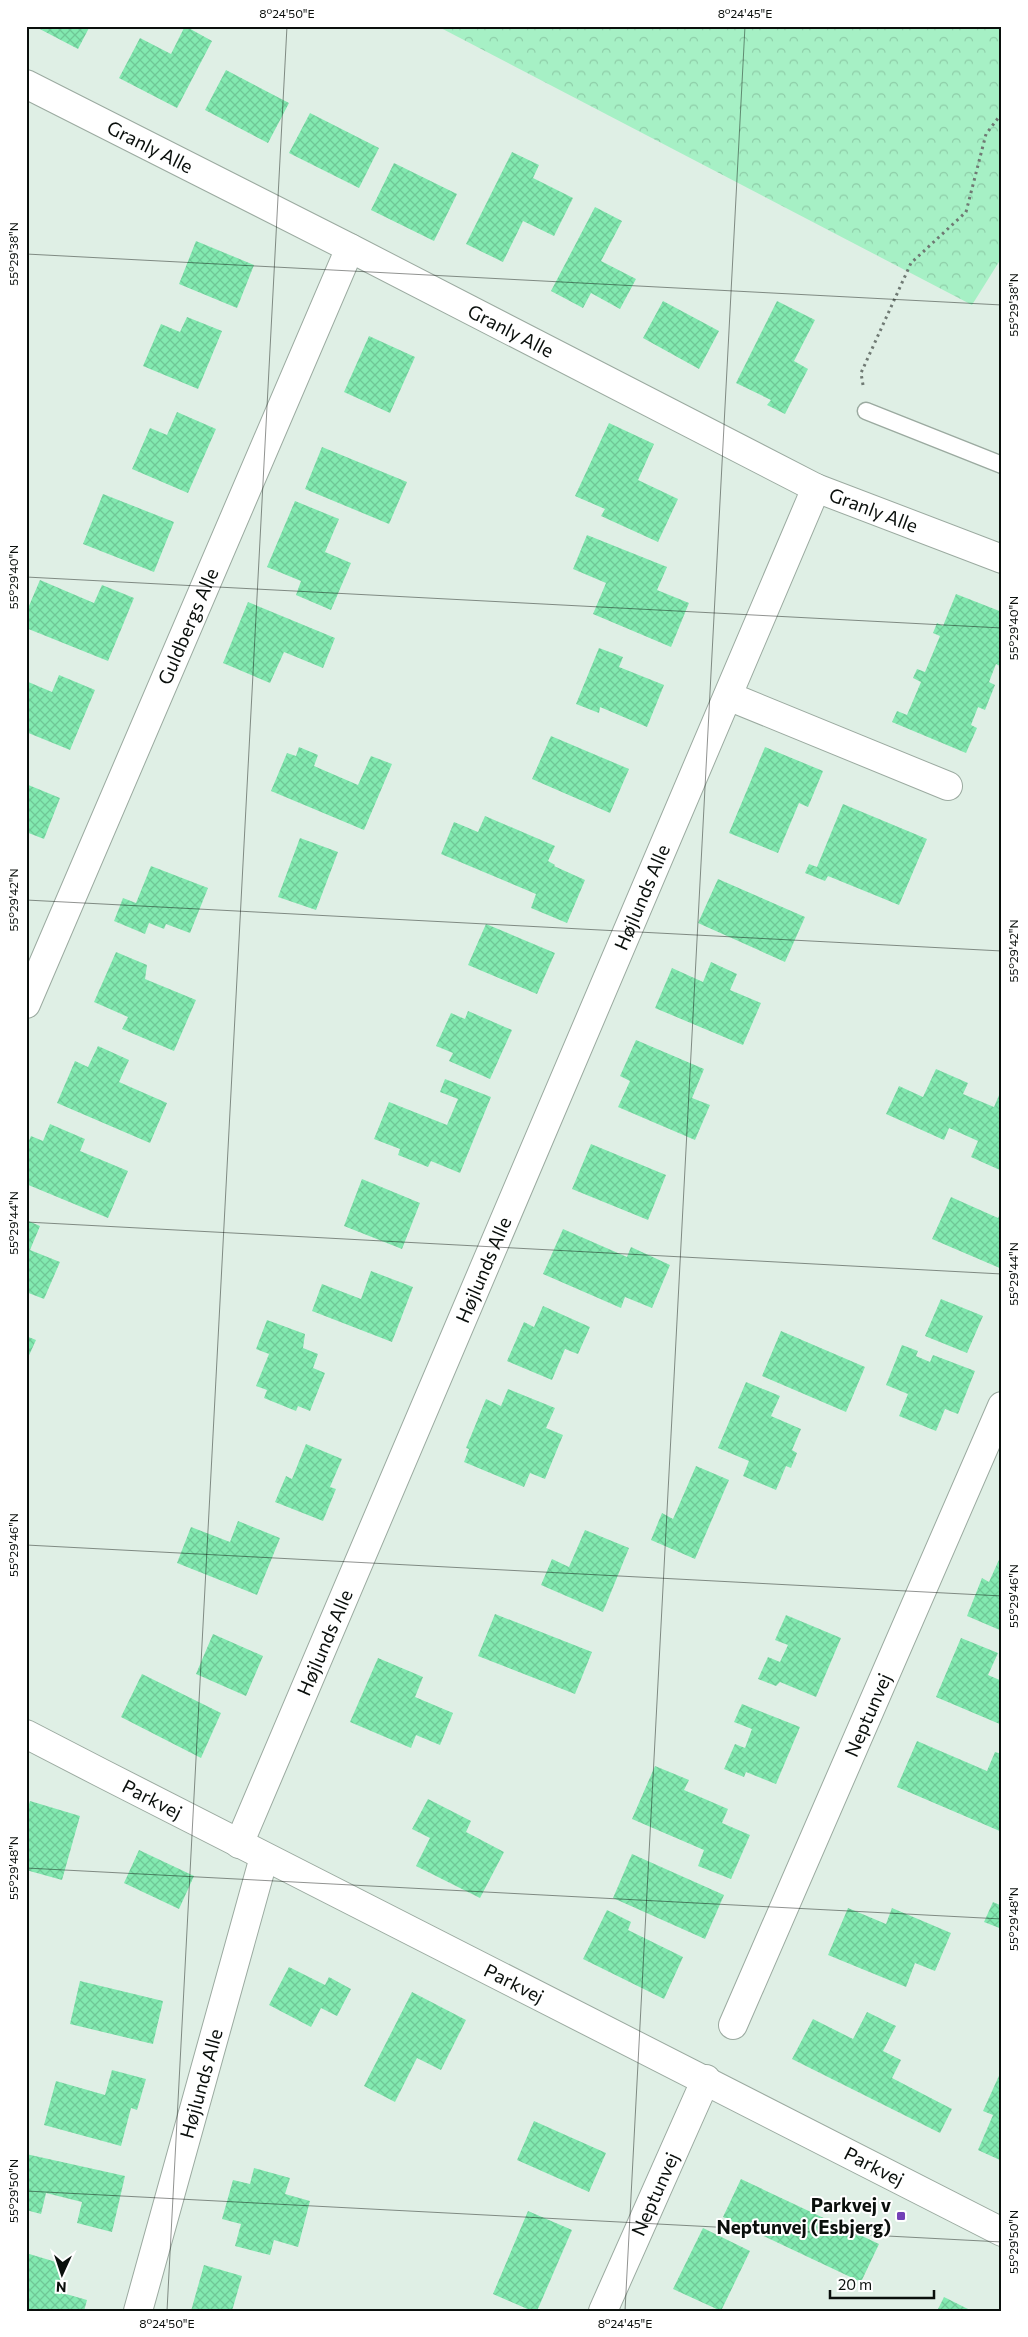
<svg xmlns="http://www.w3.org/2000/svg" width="1028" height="2337" font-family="Commissioner,sans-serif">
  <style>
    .forest { fill: url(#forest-crowns) }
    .building { fill: url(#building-cross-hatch) }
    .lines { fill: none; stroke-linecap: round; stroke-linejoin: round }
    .lane-casing { stroke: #9baaa0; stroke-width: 19 }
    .street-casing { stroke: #9baaa0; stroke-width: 30 }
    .secondary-casing { stroke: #9baaa0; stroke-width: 30 }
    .path { stroke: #6f7973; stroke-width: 3; stroke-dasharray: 2.5 4; stroke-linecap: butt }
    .lane { stroke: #fff; stroke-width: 16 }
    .street { stroke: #fff; stroke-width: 28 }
    .secondary { stroke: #fff; stroke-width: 28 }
    .ticks { fill: none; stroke: #0a0f0c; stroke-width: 1; stroke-opacity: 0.45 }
    .poi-dot { fill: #7440b7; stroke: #fff; stroke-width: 2 }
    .labels { text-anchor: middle; stroke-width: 4; stroke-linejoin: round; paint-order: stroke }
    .street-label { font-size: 19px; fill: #0a0f0c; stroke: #fff }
    .poi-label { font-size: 19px; font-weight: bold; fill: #0a0f0c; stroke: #fff; text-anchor: end }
    .neatline { fill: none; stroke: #0a0f0c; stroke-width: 2 }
    .ticks-label { font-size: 12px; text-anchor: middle; fill: #0a0f0c }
  </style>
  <defs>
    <pattern id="forest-crowns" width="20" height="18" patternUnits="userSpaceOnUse" patternTransform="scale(1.25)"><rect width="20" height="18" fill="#a6f0c5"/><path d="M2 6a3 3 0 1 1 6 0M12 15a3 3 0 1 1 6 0" fill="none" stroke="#8ecda8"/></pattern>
    <pattern id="building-cross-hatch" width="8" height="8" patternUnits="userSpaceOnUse" patternTransform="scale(1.25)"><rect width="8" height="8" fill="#82e9b0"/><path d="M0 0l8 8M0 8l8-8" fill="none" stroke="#6fc796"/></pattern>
  </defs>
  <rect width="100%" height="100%" fill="#dfefe5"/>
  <!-- forest -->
  <path class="forest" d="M437,26H1002V257L972,305Z"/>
  <!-- building -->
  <path class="building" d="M34,26H90L78,49Z
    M185,26L212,41L177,108L119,78L140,38L171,54Z
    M226,70L289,103L268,143L205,110Z
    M310,113L379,148L359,188L289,153Z
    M512,152L539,165L533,178L573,198L554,236L523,221L503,262L466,244Z
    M394,163L457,194L434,241L371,210Z
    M595,207L622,221L601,261L636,279L620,309L591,293L583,308L551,291Z
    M196,241L254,265L237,308L179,284Z
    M663,301L719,331L699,369L643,338Z
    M777,301L815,320L794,361L808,369L785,414L767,405L771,400L736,383Z
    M187,317L222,331L198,389L143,366L161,324L180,332Z
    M369,336L415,357L390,413L344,392Z
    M177,412L216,429L188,493L132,469L150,428L167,435Z
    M609,423L654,444L638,480L678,499L658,542L601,516L605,509L575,496Z
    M322,447L407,482L389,524L305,489Z
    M103,494L174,522L154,572L83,544Z
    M295,501L339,519L325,552L351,563L331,610L296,595L301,581L267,567Z
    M587,535L667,567L657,590L689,603L671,647L593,614L606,583L573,569Z
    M40,580L94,603L102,585L134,598L108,661L26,628V613Z
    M956,594L1002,612V667L996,664L989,682L995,685L985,710L978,707L971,725L977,728L966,753L892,722L897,711L907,715L921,682L913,678L917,669L925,672L940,636L933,633L937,623L943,626Z
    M248,602L335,638L323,668L284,652L270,683L223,663Z
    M599,648L623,657L619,667L664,685L647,727L600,707L599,713L576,704Z
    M59,675L95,690L70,750L26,732V681L52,692Z
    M551,736L629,769L610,813L532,779Z
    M299,747L318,755L314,766L358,785L371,756L392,764L364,830L271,791L287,753L296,756Z
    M765,747L823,771L808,807L799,803L778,853L729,833Z
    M26,784L60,798L44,839L26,832Z
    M843,804L927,839L899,905L828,876L825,881L805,873L809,864L817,867Z
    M485,816L555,846L548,861L555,865L554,866L585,880L567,923L531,908L536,894L441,854L454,822L478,832Z
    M300,838L338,852L316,910L278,897Z
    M151,866L208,888L190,933L166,924L164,929L149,923L145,934L114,921L123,898L136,903Z
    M718,879L805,917L785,962L698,923Z
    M486,924L555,953L537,994L468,965Z
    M116,952L147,965L145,979L196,1000L174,1051L122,1029L128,1017L94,1002Z
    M711,962L737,974L730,990L761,1003L743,1045L655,1008L672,968L703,982Z
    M468,1011L512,1030L490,1079L449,1061L453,1053L436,1046L451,1013L465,1019Z
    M636,1040L704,1069L692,1098L710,1105L695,1140L618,1107L630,1081L620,1076Z
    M98,1046L129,1060L119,1082L167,1103L150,1143L57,1103L75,1061L88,1067Z
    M936,1069L968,1083L963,1094L994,1107L1002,1088V1171L971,1157L978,1141L949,1128L944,1140L886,1114L899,1086L923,1097Z
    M445,1079L491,1097L460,1173L431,1161L428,1167L398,1155L400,1149L374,1139L389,1102L447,1125L458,1099L440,1092Z
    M50,1124L85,1139L80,1151L128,1171L108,1218L26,1184V1148L31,1136L43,1141Z
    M591,1144L666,1175L648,1220L572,1189Z
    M362,1179L420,1203L402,1249L344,1226Z
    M951,1197L998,1218L1002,1209V1269L932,1239Z
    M26,1220L40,1226L30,1250L60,1262L44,1299L26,1292Z
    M563,1229L627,1257L631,1247L670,1265L652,1308L625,1297L621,1308L543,1274Z
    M371,1271L413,1287L392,1342L312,1311L322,1284L361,1299Z
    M941,1299L983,1316L967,1353L925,1336Z
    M543,1306L590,1327L578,1354L565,1349L552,1380L507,1361L524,1322L534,1327Z
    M267,1320L305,1334L303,1348L318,1354L313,1368L325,1373L310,1411L298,1406L296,1411L264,1398L267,1390L256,1386L269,1354L256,1349Z
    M781,1331L865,1367L846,1412L762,1376Z
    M26,1336L36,1340L26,1362Z
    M902,1345L918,1351L916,1356L930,1362L933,1355L975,1371L958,1414L945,1409L936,1431L899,1416L908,1394L886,1385Z
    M746,1382L780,1396L771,1416L801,1429L792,1450L797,1453L791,1468L786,1466L776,1490L743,1476L749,1461L718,1448Z
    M508,1389L555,1408L546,1428L563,1435L545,1479L530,1473L524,1487L464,1462L469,1449L466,1448L486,1399L501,1406Z
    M306,1444L342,1459L330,1487L336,1489L323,1521L275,1502L286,1476L292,1479Z
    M696,1466L729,1480L695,1559L651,1540L662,1513L673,1519Z
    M238,1521L280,1538L257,1595L177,1563L191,1527L230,1542Z
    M585,1530L629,1548L603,1612L541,1585L552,1559L569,1567Z
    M1002,1553V1631L967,1616L982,1578L989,1582Z
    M495,1614L592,1652L575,1694L478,1656Z
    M786,1615L841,1638L816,1697L780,1682L776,1686L758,1679L768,1657L780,1662L788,1645L775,1640Z
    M213,1634L263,1656L246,1696L196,1674Z
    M961,1638L998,1653L988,1675L1002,1681V1725L936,1697Z
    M378,1658L423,1677L415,1697L453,1713L440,1745L416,1735L411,1748L350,1722Z
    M142,1674L221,1713L201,1758L121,1717Z
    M742,1704L800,1727L776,1784L746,1772L744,1777L724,1769L735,1744L745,1748L752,1729L734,1722Z
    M917,1741L987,1771L995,1752L1002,1754V1832L897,1787Z
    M655,1766L689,1780L684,1790L728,1809L722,1823L750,1835L731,1879L698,1866L704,1850L632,1819Z
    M428,1799L471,1821L466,1832L504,1852L480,1898L416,1866L430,1838L412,1829Z
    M30,1801L80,1816L62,1880L26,1870V1814Z
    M139,1850L194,1876L179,1909L124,1883Z
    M632,1854L724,1895L705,1939L613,1898Z
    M993,1902L1002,1906V1929L984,1922Z
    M848,1908L886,1924L892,1908L951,1933L935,1971L915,1963L906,1987L828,1955Z
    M607,1910L631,1922L628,1930L683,1957L664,1999L583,1959Z
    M289,1967L325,1985L329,1977L351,1989L337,2016L321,2008L311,2027L269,2005Z
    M80,1981L163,2001L153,2044L70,2024Z
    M412,1992L466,2020L441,2070L417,2058L395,2102L364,2086Z
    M867,2012L896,2026L883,2051L901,2060L892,2078L952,2109L940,2133L792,2059L813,2019L853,2039Z
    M1002,2069V2161L978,2150L993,2115L983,2111Z
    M112,2070L146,2079L137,2110L131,2108L121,2146L44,2125L56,2081L105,2095Z
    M534,2121L606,2153L589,2192L517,2160Z
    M26,2154L125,2176L112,2232L77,2223L82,2202L46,2193L41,2214L26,2210Z
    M254,2168L290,2178L285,2194L310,2201L298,2247L274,2240L270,2255L235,2246L241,2224L222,2219L233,2180L250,2184Z
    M741,2179L879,2244L861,2282L723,2217Z
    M528,2211L572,2230L537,2311H532L493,2294Z
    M703,2228L750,2251L721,2311L673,2289Z
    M26,2253L66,2265L59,2292L87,2300L84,2311H26Z
    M204,2265L242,2276L232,2311H191Z
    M944,2297L972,2311H937Z"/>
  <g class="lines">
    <!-- lane casing -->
    <g class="lane-casing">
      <path id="lane" d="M866,411L1002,465"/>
    </g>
    <!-- street casing -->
    <g class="street-casing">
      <g id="street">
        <path id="s1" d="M26,84L350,248L816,488L1002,559"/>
        <path d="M728,696L948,786"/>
        <path id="s2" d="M26,1004L350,248"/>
        <path id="s3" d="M239,1844L816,488"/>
        <path id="s4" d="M733,2025L1002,1406"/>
        <path id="s5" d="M138,2311L264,1857"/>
        <path id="s6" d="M603,2311L706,2079"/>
      </g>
    </g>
    <!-- secondary casing -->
    <g class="secondary-casing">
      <g id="secondary">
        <path id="s7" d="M26,1734C350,1902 677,2064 1002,2232"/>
      </g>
    </g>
    <!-- path -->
    <path class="path" d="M863,385L861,373L911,263L966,212L986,134L1002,113"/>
    <!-- lane -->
    <use href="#lane" class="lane"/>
    <!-- street -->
    <use href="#street" class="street"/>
    <!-- secondary -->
    <use href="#secondary" class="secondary"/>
  </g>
  <!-- ticks -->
  <path class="ticks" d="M26,254L1002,305M26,577L1002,628M26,900L1002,951M26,1222L1002,1274M26,1545L1002,1596M26,1868L1002,1919M26,2191L1002,2242M167,2311L287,26M625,2311L745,26"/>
  <!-- markers -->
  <rect class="poi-dot" x="896" y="2211" width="10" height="10" rx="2.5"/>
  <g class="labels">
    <!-- street labels -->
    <g class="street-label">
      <text dy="7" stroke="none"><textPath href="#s1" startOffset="139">Granly Alle</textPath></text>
      <text dy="7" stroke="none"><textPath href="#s1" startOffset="544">Granly Alle</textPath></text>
      <text dy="7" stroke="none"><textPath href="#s1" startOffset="949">Granly Alle</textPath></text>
      <text dy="7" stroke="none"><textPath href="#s2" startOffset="411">Guldbergs Alle</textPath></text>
      <text dy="7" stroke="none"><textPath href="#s3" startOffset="1029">Højlunds Alle</textPath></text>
      <text dy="7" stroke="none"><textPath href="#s3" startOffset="624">Højlunds Alle</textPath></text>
      <text dy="7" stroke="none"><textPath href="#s3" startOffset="219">Højlunds Alle</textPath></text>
      <text dy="7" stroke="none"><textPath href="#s4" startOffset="338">Neptunvej</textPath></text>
      <text dy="7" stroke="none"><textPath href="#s7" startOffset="142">Parkvej</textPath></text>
      <text dy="7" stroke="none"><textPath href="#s7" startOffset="548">Parkvej</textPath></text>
      <text dy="7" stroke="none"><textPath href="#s5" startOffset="236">Højlunds Alle</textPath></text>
      <text dy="7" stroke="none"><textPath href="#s7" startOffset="952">Parkvej</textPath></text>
      <text dy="7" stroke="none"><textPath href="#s6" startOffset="128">Neptunvej</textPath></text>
    </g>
    <!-- poi labels -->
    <g class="poi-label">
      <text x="891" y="2212">Parkvej v<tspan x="891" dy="22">Neptunvej (Esbjerg)</tspan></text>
    </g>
  </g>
  <!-- border -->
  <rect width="1028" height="2337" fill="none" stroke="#ffffff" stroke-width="55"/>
  <!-- north arrow -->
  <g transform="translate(62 2274) rotate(183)" stroke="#ffffff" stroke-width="4" paint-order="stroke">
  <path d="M0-4L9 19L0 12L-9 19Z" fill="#0a0f0c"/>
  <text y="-8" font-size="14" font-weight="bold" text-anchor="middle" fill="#0a0f0c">N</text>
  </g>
  <!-- scale -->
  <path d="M830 2290v8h104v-8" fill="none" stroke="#0a0f0c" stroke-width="2.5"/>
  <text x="838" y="2290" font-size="15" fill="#0a0f0c" stroke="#ffffff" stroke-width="4" paint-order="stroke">20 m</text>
  <rect x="28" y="28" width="972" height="2282" class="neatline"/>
  <g class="ticks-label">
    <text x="287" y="18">8°24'50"E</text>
    <text x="745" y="18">8°24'45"E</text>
    <text transform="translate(14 254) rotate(-90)" y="4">55°29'38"N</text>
    <text transform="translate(1014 305) rotate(-90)" y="4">55°29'38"N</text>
    <text transform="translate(14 577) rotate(-90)" y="4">55°29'40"N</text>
    <text transform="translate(1014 628) rotate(-90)" y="4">55°29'40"N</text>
    <text transform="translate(14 900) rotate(-90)" y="4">55°29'42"N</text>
    <text transform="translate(1014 951) rotate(-90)" y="4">55°29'42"N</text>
    <text transform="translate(14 1223) rotate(-90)" y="4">55°29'44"N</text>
    <text transform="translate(1014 1274) rotate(-90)" y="4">55°29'44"N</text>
    <text transform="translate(14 1545) rotate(-90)" y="4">55°29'46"N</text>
    <text transform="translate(1014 1596) rotate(-90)" y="4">55°29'46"N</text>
    <text transform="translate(14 1868) rotate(-90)" y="4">55°29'48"N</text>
    <text transform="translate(1014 1919) rotate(-90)" y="4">55°29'48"N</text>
    <text transform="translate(14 2191) rotate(-90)" y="4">55°29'50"N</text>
    <text transform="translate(1014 2242) rotate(-90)" y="4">55°29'50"N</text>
    <text x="167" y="2328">8°24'50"E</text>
    <text x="625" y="2328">8°24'45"E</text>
  </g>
</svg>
